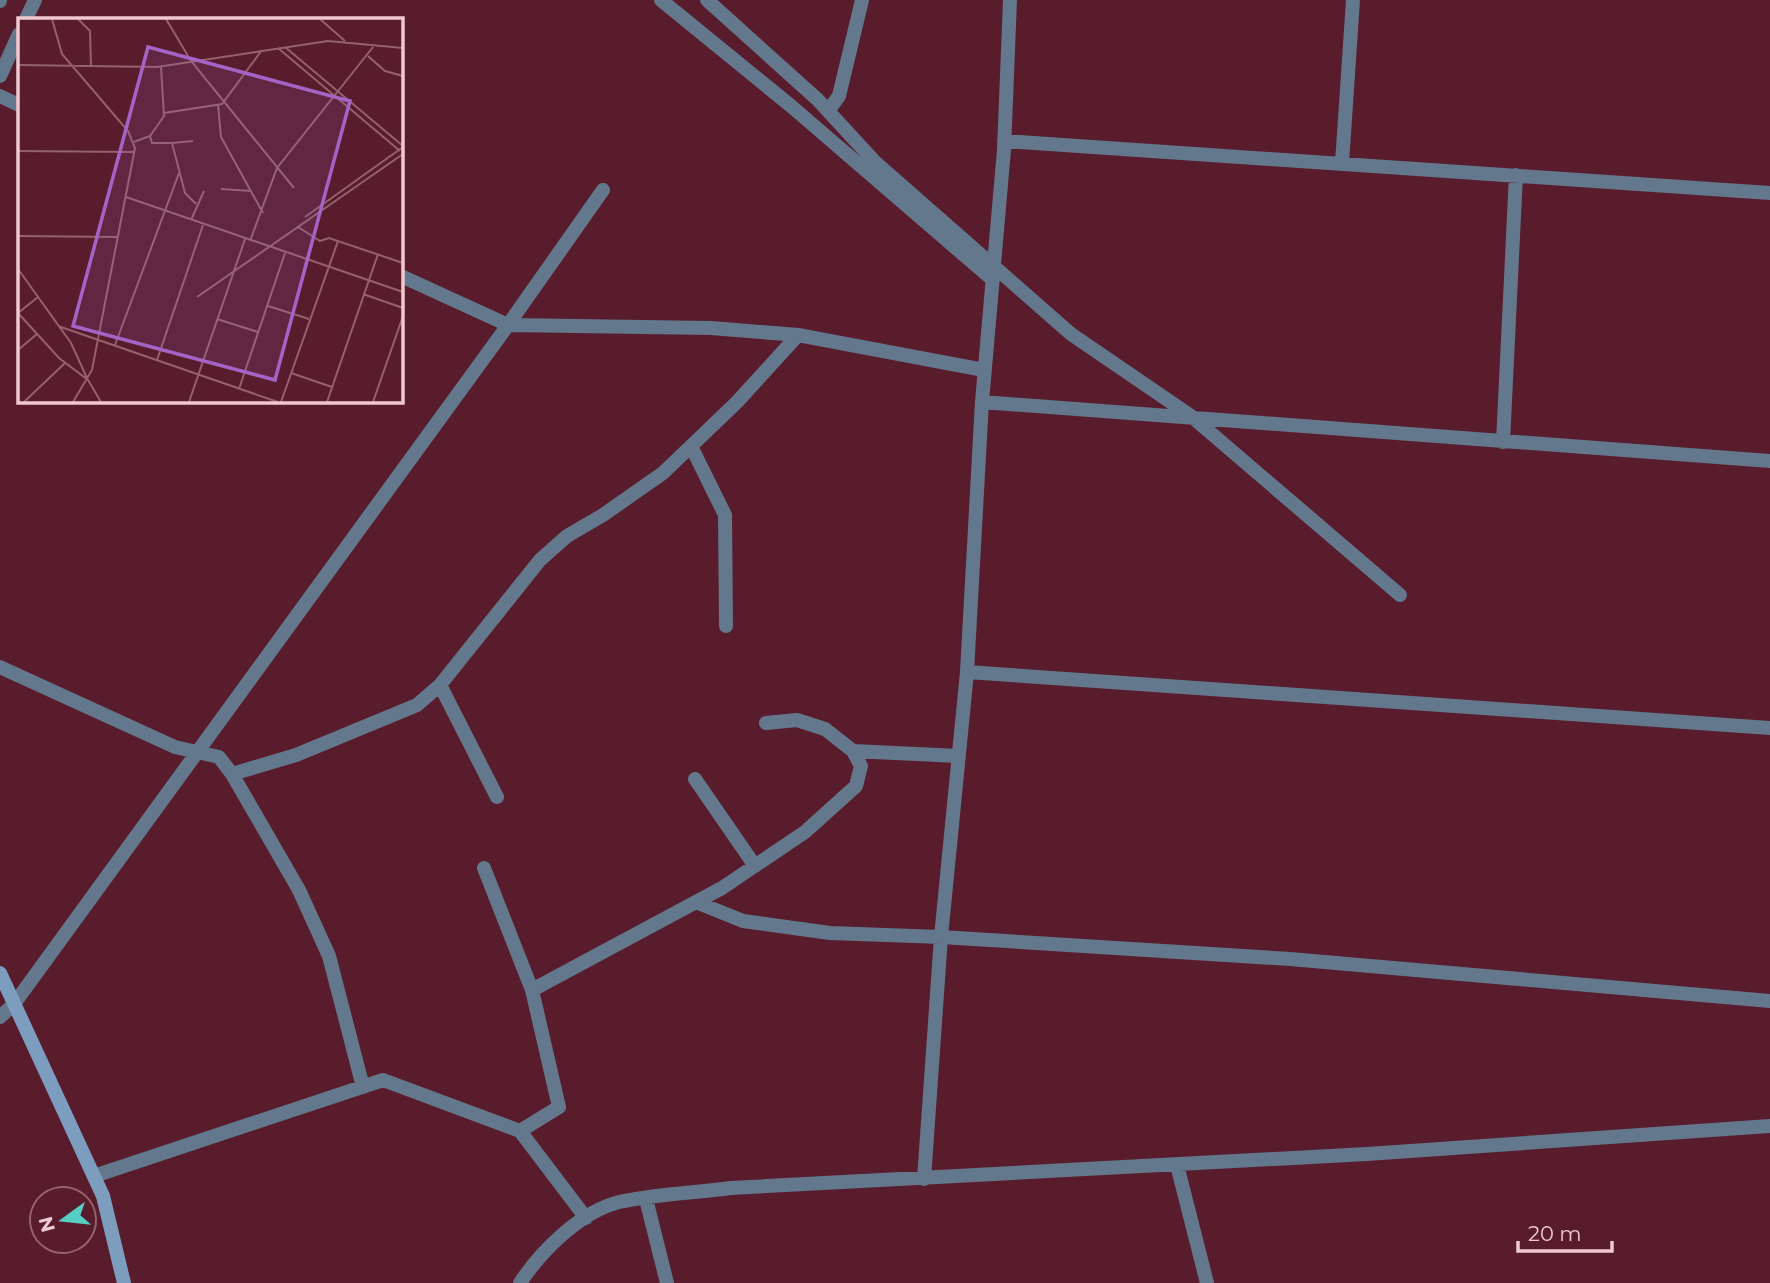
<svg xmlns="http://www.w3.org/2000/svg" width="1770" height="1283" font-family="Montserrat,sans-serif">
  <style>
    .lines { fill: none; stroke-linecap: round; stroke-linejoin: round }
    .minor { stroke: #63788c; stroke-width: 14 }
    .secondary { stroke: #7c9dbe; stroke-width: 14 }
    .inset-road { fill: none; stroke: #94616d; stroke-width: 2 }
    .view { fill: #a463c5; fill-opacity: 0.15; stroke: #a463c5; stroke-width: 3.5 }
    .inset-edge { fill: none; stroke: #efc9cf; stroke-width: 3.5 }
  </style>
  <rect width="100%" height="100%" fill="#581c2c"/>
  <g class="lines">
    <!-- minor -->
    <path class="minor" d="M661,0L791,106L993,280
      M707,0L818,100L875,162L1071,334L1191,416L1400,595
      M0,1V0
      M26,19L35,0
      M0,76L19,34
      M0,96L19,105
      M828,111L839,96L862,0
      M1004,141L1770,193
      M1342,163L1353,0
      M401,276L508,325L711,328L798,335L984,370
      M982,402L1770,461
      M1503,442L1516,175
      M691,446L725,515L726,626
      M0,667L175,747L219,757L232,774L299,890L329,956L363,1087
      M967,672L1770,728
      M440,685L497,797
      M766,723L797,720L825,729L853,751L959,756
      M232,774L296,755L417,705L440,685L540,560L567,536L603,515L663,473L737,402L798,335
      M695,779L755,866
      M484,868L532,990
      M696,902L743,921L830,933L941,937L1290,959L1770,1001
      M0,1017L14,1004L508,325L603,190
      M520,1131L559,1107L532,990L722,888L805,832L856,786L861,766L853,751
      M1177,1165L1207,1283
      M94,1176L383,1080L520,1131L586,1218
      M924,1179L941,937L967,672L982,402L1004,150L1010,0
      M646,1199L667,1283
      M520,1283C541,1251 580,1212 619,1202C654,1194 695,1193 731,1188L1367,1154L1770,1126"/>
    <!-- secondary -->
    <path class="secondary" d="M0,973L103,1196L124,1283"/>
  </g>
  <!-- overview -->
  <g transform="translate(18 18)">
    <rect width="385" height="385" fill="#581c2c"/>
    <path class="inset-road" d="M34,1L44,36L110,113L117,130L74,352L55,384M60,1L72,13L73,48M148,1L173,43L276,170M302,1L327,23M267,29L385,128M260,30L382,133M350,38L367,53L385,58M0,47L139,49L310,23L385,30M200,87L203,119L245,195M146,95L204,86L244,32M132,118L134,125H154L167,175L178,186M116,124L132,118L146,98L143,49M154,125L175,123M0,133L116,134M203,171L233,173M108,179L385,274M287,199L385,129M173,202L186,173M280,209L302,223L311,220L385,245M0,218L99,219M232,223L259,150L355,29M0,251L53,325L69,360M345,276L385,290M179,279L385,136M250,288L291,301M0,295L20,279M0,295L41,340L70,362L83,384M199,301L240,314M40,308L260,384M97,327L161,155M0,332L19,316M139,342L185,207M273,355L314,369M221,371L267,235M6,384L47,345M171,384L227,221M263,384L320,223M309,384L360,236M355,384L385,298"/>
    <path class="view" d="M130,29L332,83L257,362L55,308Z"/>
    <rect width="385" height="385" class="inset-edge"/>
  </g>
  <!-- north arrow -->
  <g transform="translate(63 1220) rotate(255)"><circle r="33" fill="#581c2c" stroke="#94616d" stroke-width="2"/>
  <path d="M0-5L12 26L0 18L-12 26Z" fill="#56cec3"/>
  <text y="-10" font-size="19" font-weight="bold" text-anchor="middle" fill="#efc9cf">N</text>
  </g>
  <!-- scale -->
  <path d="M1518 1241v10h94v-10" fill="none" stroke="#efc9cf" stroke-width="3.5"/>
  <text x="1528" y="1241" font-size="21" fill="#efc9cf" stroke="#581c2c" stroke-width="5" paint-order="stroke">20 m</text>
</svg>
